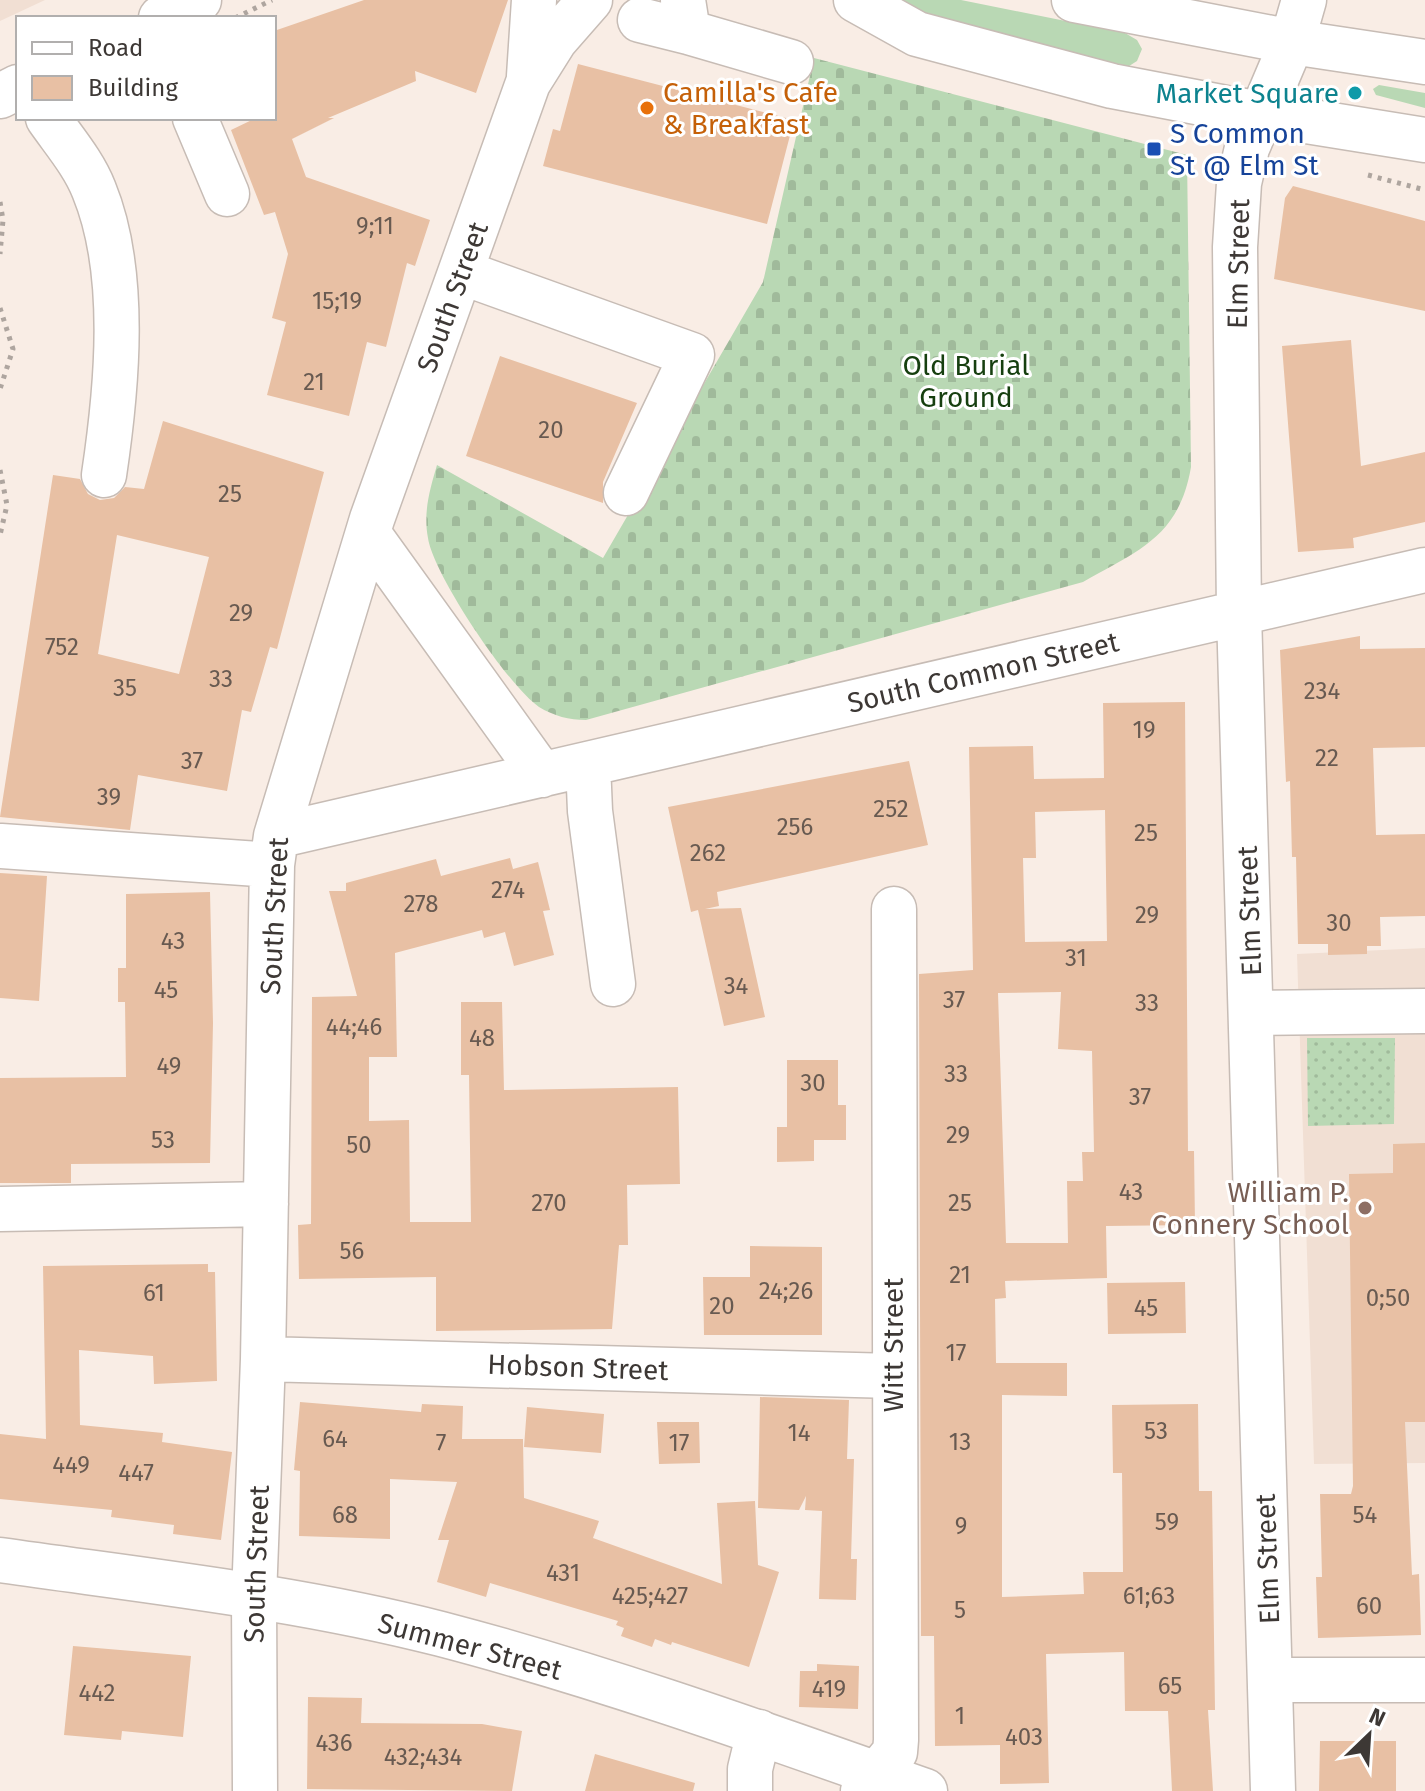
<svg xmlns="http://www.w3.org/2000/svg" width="1425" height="1791" font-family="'Fira Sans',sans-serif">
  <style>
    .built { fill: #f1dfd3 }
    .green { fill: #b9d8b4 }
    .cemetery { fill: url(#cemetery-stones) }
    .park { fill: url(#park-dots) }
    .building { fill: #e8c0a4; fill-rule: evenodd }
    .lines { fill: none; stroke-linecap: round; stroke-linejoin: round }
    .minor-casing { stroke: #c7bcb5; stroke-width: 47 }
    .major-casing { stroke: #c7bcb5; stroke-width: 47 }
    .path { stroke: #aea59f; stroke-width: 5; stroke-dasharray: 4 6; stroke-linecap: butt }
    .minor { stroke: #fff; stroke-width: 44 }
    .major { stroke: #fff; stroke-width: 44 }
    .culture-dot { fill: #0f9aa8; stroke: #fff; stroke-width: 3 }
    .food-dot { fill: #e8710a; stroke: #fff; stroke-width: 3 }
    .transit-dot { fill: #1a4fb4; stroke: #fff; stroke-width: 3 }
    .education-dot { fill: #8d6e63; stroke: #fff; stroke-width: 3 }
    .labels { text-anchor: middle; stroke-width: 6; stroke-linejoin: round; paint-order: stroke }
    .number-label { font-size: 24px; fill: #685a51 }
    .food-label { font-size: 28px; fill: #c56008; stroke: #fff; text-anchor: start }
    .culture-label { font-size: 28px; fill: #0d838f; stroke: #fff; text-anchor: end }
    .transit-label { font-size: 28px; fill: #164399; stroke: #fff; text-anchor: start }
    .street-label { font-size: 28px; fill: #3d3835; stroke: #fff }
    .park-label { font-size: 28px; fill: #163f0f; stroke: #fff }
    .education-label { font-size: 28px; fill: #785e54; stroke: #fff; text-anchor: end }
  </style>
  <defs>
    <pattern id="cemetery-stones" width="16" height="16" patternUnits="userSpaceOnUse" patternTransform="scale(2)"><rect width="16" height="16" fill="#b9d8b4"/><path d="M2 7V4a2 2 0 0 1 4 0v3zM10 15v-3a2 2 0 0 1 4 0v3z" fill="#a0ba9b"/></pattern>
    <pattern id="park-dots" width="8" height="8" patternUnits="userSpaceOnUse" patternTransform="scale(2)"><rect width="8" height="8" fill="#b9d8b4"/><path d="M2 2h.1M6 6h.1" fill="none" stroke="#a0ba9b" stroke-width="1.8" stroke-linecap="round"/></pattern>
  </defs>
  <rect width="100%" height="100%" fill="#f9ede5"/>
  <!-- built -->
  <path class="built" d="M0,0H45L0,21Z
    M1425,948V1463L1314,1464L1297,954Z"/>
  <!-- green -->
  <path class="green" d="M876,0H961L1125,33L1137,40L1142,49L1137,61L1126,68Z
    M1379,85L1425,93V108L1376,95L1373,89Z"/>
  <!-- cemetery -->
  <path class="cemetery" d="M814,58L1187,155L1191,467C1179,537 1139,550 1083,582L586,720C569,720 554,716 539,707C509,687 433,574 428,538C423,512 430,489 437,465L603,558L763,282Z"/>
  <!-- park -->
  <path class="park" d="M1307,1038H1395L1394,1124L1308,1126Z"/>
  <!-- building -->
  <path class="building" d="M364,0H508L476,93L415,71L416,81L328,118H334L292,139L306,177L430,220L415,266L407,263L386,347L367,342L349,416L267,395L286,322L272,318L288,254L275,212L264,215L231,130L256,118H274V31Z
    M578,64L794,120L767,224L543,166L553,129L560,131Z
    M1293,186L1425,221V311L1274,279L1285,198Z
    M1351,340L1361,466L1425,452V522L1353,538L1354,548L1298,552L1282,346Z
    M500,356L637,403L603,482V503L466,456Z
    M163,421L324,472L277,649L270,647L251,712L242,710L227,791L138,775L130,830L0,817L53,475L80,479L88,494L100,500L114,498L125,487L144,489ZM117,535L209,557L179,674L98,654Z
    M1360,636V649L1425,648V747L1373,748L1376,835L1425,834V916L1380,917L1381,946H1367V954L1328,955V944H1298L1296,857H1292L1290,781L1286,782L1280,650Z
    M1185,702L1188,1151H1194L1195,1225L1106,1226L1107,1278L1005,1281L1006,1298L995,1299L996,1363H1067V1396L1002,1395V1597L1084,1594L1083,1572H1123L1122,1473H1113L1112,1405L1198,1404L1199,1491H1212L1215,1710H1208L1213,1791H1172L1168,1711H1125L1124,1652L1046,1654L1049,1783L1000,1784V1745L935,1746L934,1636H921L919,974L973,970L969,747L1033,746L1034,779L1104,778L1103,703ZM1105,810L1107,941L1025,942L1023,858H1036L1035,812ZM1061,992L1058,1049L1092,1051L1094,1152H1082L1083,1181H1067L1068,1243H1006L998,993Z
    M909,761L928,845L717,892L719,906L705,909L741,908L765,1017L724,1026L698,910L691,912L668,807Z
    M510,858L513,869L538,862L550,910L543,911L554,955L514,966L505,932L484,938L482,930L395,953L397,1057H369V1121L409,1120L410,1222H471L469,1075H461V1002H502L504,1090L678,1087L680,1184L627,1185L628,1245H619L612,1329L436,1331V1277L299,1279L298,1225L311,1224L312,997L357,996L329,891H346V883L436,859L441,876Z
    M0,873L47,876L39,1001L0,998Z
    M210,892L213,1023L210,1163L71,1164V1183H0V1078L126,1077L125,1002H118V968H126V894Z
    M787,1060H838V1105H846V1140H814V1161L777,1162V1127H787Z
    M1425,1143V1422H1405L1412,1575L1419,1574L1421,1635L1318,1638L1316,1577H1322L1320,1494H1351L1353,1486L1349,1174L1393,1173V1144Z
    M750,1246L822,1247V1335H704L703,1277H750Z
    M208,1264V1272H215L217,1381L154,1384L153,1356L79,1350L80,1425L163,1433L162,1442L232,1452L221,1540L173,1534L174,1525L111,1517L112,1510L0,1499V1434L46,1439L43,1266Z
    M1185,1282L1186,1333L1108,1334L1107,1283Z
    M760,1397L849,1400L847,1459H854L851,1559H857L856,1600L819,1599L822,1511L805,1510L806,1496L799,1510L758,1508Z
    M300,1402L421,1412L422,1404L463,1406L462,1439H523L524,1498L599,1521L593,1538L722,1584L717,1503L755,1501L758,1565L779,1572L749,1667L672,1642L671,1645L655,1639L652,1647L621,1636L624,1628L616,1625L618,1621L490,1583L486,1597L437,1582L449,1540H438L457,1482L390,1479V1539L299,1536L300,1471L294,1470Z
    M527,1407L604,1414L601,1453L524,1447Z
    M657,1422H699L700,1463L659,1464Z
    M73,1646L191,1656L183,1737L122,1731L121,1740L64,1735Z
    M817,1664L859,1666L858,1709L799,1707L800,1671H817Z
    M308,1697L362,1698L361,1723L482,1724L522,1731L512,1791L307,1789Z
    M1320,1741H1396V1791H1319Z
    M595,1754L695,1783L693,1791H585Z"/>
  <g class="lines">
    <!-- minor casing -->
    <g class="minor-casing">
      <path id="minor" d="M683,0L688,32L791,62
        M856,0L917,34L1112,86L1232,109L1425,140
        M640,20L688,32
        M529,76L534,0
        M48,118C64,141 84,164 94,190C128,273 117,388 104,475
        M195,118L227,194
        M461,272L692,355L626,493
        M368,533L542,775
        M588,764L590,811L613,984
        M276,836L1425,570
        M1,846L272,865
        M1252,1013L1425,1011
        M0,1209L266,1204
        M263,1359L893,1376
        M1271,1680H1425
        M255,1791L254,1597L263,1359L272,865L276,836L372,519L528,83L555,40L590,0
        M750,1791V1769L759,1732
        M863,1791L895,1752L896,1740L894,909
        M1273,1791L1239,613L1235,247L1239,183L1247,148L1292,42"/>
    </g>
    <!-- major casing -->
    <g class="major-casing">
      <path id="major" d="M1074,0L1292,42L1425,62
        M161,18L199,0
        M1292,42L1304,0
        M0,96L18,87
        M0,1560C147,1581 297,1597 441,1634C605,1677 766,1735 925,1791"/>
    </g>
    <!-- path -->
    <path class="path" d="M235,18L272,0
      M1368,175L1425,190
      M0,202L3,220L0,254
      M0,308L13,349L0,389
      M0,470L7,505L0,535"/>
    <!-- minor -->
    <use href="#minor" class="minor"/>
    <!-- major -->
    <use href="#major" class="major"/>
  </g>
  <!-- markers -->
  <circle class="culture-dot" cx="1355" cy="93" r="8"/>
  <circle class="food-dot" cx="647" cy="108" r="8"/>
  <rect class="transit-dot" x="1146" y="141" width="16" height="16" rx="4"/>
  <circle class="education-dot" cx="1365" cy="1208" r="8"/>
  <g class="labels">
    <!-- number labels -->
    <g class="number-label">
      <text x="375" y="234">9;11</text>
      <text x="337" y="309">15;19</text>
      <text x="314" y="390">21</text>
      <text x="551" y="438">20</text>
      <text x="230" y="502">25</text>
      <text x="241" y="621">29</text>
      <text x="62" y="655">752</text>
      <text x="221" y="687">33</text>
      <text x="125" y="696">35</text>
      <text x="1322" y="699">234</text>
      <text x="1144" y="738">19</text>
      <text x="1327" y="766">22</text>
      <text x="192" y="769">37</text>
      <text x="109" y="805">39</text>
      <text x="891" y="817">252</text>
      <text x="795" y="835">256</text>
      <text x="1146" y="841">25</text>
      <text x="708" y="861">262</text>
      <text x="508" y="898">274</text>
      <text x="421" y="912">278</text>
      <text x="1147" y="923">29</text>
      <text x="1339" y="931">30</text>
      <text x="173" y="949">43</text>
      <text x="1076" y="966">31</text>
      <text x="736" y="994">34</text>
      <text x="166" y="998">45</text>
      <text x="954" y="1008">37</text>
      <text x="1147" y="1011">33</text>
      <text x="354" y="1035">44;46</text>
      <text x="482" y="1046">48</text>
      <text x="169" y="1074">49</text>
      <text x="956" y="1082">33</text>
      <text x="813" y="1091">30</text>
      <text x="1140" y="1105">37</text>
      <text x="958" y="1143">29</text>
      <text x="163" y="1148">53</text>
      <text x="359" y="1153">50</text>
      <text x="1131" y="1200">43</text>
      <text x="549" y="1211">270</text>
      <text x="960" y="1211">25</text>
      <text x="352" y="1259">56</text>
      <text x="960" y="1283">21</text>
      <text x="786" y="1299">24;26</text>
      <text x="154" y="1301">61</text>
      <text x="1388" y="1306">0;50</text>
      <text x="722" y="1314">20</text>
      <text x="1146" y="1316">45</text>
      <text x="956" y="1361">17</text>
      <text x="1156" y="1439">53</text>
      <text x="799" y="1441">14</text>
      <text x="335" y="1447">64</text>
      <text x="960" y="1450">13</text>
      <text x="441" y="1451">7</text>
      <text x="679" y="1451">17</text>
      <text x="71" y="1473">449</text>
      <text x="136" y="1481">447</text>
      <text x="345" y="1523">68</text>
      <text x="1365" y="1523">54</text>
      <text x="1167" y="1530">59</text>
      <text x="961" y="1534">9</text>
      <text x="563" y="1581">431</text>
      <text x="650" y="1604">425;427</text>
      <text x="1149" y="1604">61;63</text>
      <text x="1369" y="1614">60</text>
      <text x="960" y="1618">5</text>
      <text x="1170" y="1694">65</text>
      <text x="829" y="1697">419</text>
      <text x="97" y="1701">442</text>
      <text x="960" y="1724">1</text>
      <text x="1024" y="1745">403</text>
      <text x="334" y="1751">436</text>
      <text x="423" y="1765">432;434</text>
    </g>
    <!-- food labels -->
    <g class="food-label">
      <text x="663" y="102">Camilla's Cafe<tspan x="663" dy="32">&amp; Breakfast</tspan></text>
    </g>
    <!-- culture labels -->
    <g class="culture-label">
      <text x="1339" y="103">Market Square</text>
    </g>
    <!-- transit labels -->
    <g class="transit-label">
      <text x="1170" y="143">S Common<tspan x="1170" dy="32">St @ Elm St</tspan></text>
    </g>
    <!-- street labels -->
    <g class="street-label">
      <text transform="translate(1238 264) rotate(-89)" y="10">Elm Street</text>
      <text transform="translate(452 297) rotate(-70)" y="10">South Street</text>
      <text transform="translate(983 672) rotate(-13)" y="10">South Common Street</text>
      <text transform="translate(1249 911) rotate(-92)" y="10">Elm Street</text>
      <text transform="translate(274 916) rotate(-87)" y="10">South Street</text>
      <text transform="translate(893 1345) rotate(-90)" y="10">Witt Street</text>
      <text transform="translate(578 1367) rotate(2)" y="10">Hobson Street</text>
      <text transform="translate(1267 1559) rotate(-92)" y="10">Elm Street</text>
      <text transform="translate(256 1564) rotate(-88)" y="10">South Street</text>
      <text transform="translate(470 1646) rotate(15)" y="10">Summer Street</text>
    </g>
    <!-- park labels -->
    <g class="park-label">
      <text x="966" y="375">Old Burial<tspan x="966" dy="32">Ground</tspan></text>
    </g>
    <!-- education labels -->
    <g class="education-label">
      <text x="1349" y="1202">William P.<tspan x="1349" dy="32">Connery School</tspan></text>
    </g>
  </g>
  <!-- legend -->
  <rect x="16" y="16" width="260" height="104" fill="#ffffff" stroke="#b1afae" stroke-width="2"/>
  <rect x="32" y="42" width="40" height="12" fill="#ffffff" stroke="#b1afae" stroke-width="2"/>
  <text x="88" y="56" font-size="24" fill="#3d3835">Road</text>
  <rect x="32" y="76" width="40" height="24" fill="#e8c0a4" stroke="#b1afae" stroke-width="2"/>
  <text x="88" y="96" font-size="24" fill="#3d3835">Building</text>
  <!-- north arrow -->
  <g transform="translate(1369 1735) rotate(25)" stroke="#ffffff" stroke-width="6" paint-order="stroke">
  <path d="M0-6L14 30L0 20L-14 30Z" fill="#3d3835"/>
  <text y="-12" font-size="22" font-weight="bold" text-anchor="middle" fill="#3d3835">N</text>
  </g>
</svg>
